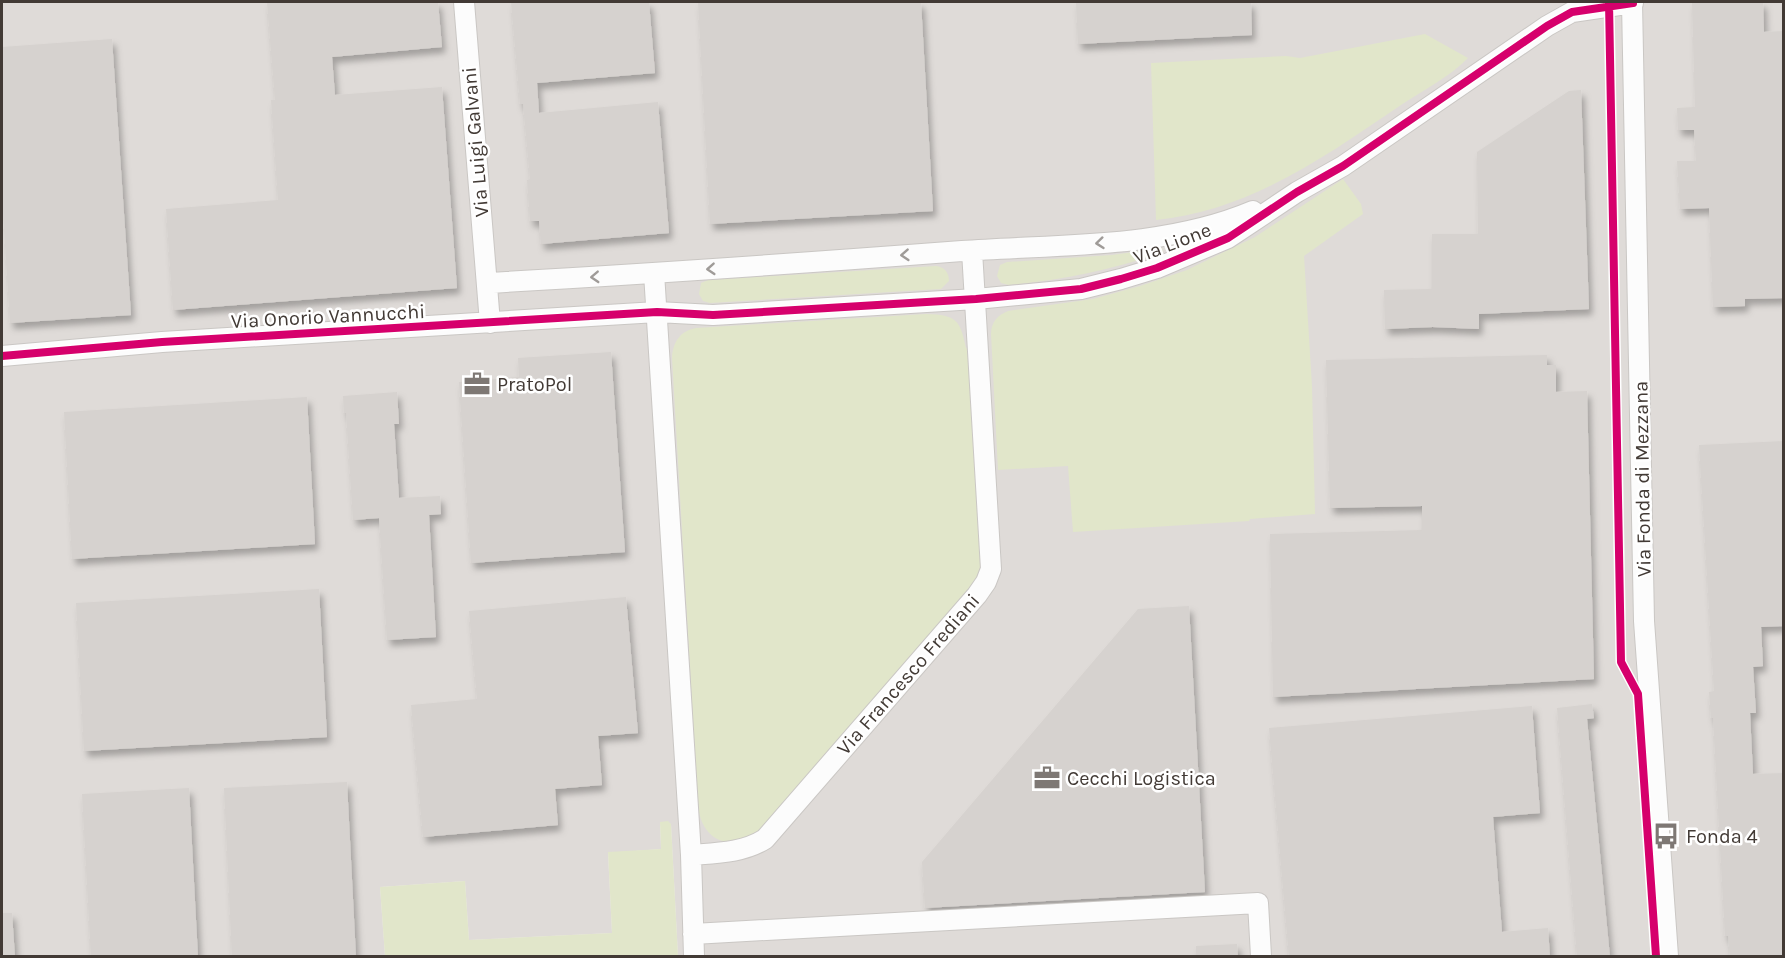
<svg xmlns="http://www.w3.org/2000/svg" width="1785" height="958" font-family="Karla,sans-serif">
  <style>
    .industrial { fill: #dfdbd8 }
    .green { fill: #e1e6ca }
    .building { fill: #d6d2cf; filter: url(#shadow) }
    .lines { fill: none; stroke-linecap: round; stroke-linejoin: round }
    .street-casing { stroke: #cac7c4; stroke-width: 22 }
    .street { stroke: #fcfcfc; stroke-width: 20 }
    .cycleway-casing { stroke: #fff; stroke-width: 11 }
    .cycleway { stroke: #d6006c; stroke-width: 8 }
    .oneway { stroke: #9f9b98 }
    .labels { text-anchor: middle; stroke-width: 5; stroke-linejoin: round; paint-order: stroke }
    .street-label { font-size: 20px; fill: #423a35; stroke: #fff }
    .poi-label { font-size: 20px; fill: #423a35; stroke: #fff; text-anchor: start }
  </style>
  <defs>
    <filter id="shadow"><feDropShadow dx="3.5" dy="6" stdDeviation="3" flood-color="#0004"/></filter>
  </defs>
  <rect width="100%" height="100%" fill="#eeebe8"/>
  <!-- industrial -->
  <path class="industrial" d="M2,2H1783V956H678L671,824L660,823L661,849L608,853L612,933L469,940L465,881L380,887L385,956H2Z"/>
  <!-- green -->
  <path class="green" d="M1425,34L1468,58C1451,76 1422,91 1401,105C1326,156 1249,211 1156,220L1151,63L1286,56L1300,58Z
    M1343,179L1361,204L1363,214L1304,256L1312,386L1315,514L1250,519L1249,521L1073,532L1068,466L998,470L991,334C991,322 998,315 1008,311L1093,299L1140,286L1187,270L1255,237Z
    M1162,248L1163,252C1112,270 1062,280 1009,285L1001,283L997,276L1000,265L1007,262L1112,255Z
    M936,266C944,267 949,272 949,281L941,289L710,303L703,301L699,294L701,283L708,280Z
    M926,314C957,315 960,320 966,348L969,349L981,557V566L976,582L756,836C748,838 736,843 727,842C708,839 700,823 698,806L672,358C673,342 680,331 696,328Z
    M668,821L671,824L678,956H385L380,887L465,881L469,940L612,933L608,852L661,849L660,822Z"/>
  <!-- building -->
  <path class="building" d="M267,2H438L442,47L332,57L335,95L442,87L457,288L173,310L166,209L278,200L271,100H275Z
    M511,2H649L655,73L537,83L539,113L658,102L669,233L541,244L539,221H530L527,180L530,179L523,104H520Z
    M698,2H921L933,211L710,224Z
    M1076,2H1251L1252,35L1078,44Z
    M1692,2H1763L1764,32L1784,31V298L1745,299V306L1713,307L1709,208L1680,209L1677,161H1696L1694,130H1678L1677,108L1695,107Z
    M112,39L131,315L10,323L2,197V47Z
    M1581,90L1589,309L1479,314V329L1433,327L1385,329L1384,290L1432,289V234H1478L1477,152L1569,91Z
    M611,352L625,552L471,563L459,382L519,377L518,358Z
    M1547,355V365H1556V392L1587,391L1594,679L1273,697L1270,534L1422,530V506L1330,508L1326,360Z
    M397,392L399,424H394L399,498L440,496L441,514L429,515L436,637L387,640L379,518L353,520L346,413H344L343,396Z
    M307,397L315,544L72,559L64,412Z
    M1784,441V626L1761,627L1763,666L1753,667L1756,713H1750L1753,774L1784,773V957H1730L1728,936H1725L1713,718H1711L1709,692L1714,691L1699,445Z
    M319,589L327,737L84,751L76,603Z
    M626,597L638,733L598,736L602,785L555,789L558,825L423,837L411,705L477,699L469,611Z
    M1189,606L1205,892L925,908L922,862L1138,609Z
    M1592,704L1594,718L1587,719L1610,957H1577L1557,708Z
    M1532,706L1540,813L1493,817L1502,932L1548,928L1550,957H1289L1269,728Z
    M347,782L356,957H232L224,788Z
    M189,788L198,957H91L82,794Z
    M2,913H12L15,957H2Z
    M1237,944L1238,957H1196V946Z"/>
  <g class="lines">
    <!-- street casing -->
    <g class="street-casing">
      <path id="street" d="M464,2L490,323
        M1632,2L1644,621L1668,956
        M654,273L691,855L694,956
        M487,283C646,274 804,263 962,251C1059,244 1163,249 1253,211
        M2,356L162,342L657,312L713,315L976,299L1081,289L1121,279L1157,268L1228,238L1297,192L1343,166L1547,26L1572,12L1633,3
        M691,855C716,853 743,853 765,839L977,595L986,582L991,569L972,251
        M693,934L1258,903L1261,956"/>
    </g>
    <!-- street -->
    <use href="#street" class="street"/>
    <!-- cycleway casing -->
    <g class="cycleway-casing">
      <path id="cycleway" d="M1609,2L1621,662L1638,694L1656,956
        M2,356L162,342L657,312L713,315L976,299L1081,289L1121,279L1157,268L1228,238L1297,192L1343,166L1547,26L1572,12L1633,3L1632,2"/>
    </g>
    <!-- cycleway -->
    <use href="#cycleway" class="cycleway"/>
  </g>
  <!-- one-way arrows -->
  <defs><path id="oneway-chevron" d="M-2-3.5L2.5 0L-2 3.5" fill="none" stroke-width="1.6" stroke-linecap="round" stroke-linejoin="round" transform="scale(1.5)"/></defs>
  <g class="oneway">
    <use href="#oneway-chevron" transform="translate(1100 243) rotate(174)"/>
    <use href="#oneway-chevron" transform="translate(905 255) rotate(176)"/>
    <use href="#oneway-chevron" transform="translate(711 269) rotate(176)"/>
    <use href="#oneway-chevron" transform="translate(595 277) rotate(177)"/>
  </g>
  <!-- icons -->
  <defs>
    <g id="office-bare" transform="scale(2.07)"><path d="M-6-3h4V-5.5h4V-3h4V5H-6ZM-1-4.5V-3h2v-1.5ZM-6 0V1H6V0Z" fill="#7e7874" stroke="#fff" stroke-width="2.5" paint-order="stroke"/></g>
    <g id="bus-bare" transform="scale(2.07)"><path d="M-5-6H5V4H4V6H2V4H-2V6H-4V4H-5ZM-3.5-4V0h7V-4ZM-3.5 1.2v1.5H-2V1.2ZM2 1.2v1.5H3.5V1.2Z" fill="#7e7874" stroke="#fff" stroke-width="2.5" paint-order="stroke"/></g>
  </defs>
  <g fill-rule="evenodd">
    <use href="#office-bare" x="477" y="384"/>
    <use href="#office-bare" x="1047" y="778"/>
    <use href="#bus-bare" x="1666" y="836"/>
  </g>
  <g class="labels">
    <!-- street labels -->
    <g class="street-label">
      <text transform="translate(475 142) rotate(-95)" y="7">Via Luigi Galvani</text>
      <text transform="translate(1172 243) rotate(-21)" y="7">Via Lione</text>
      <text transform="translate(328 316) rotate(-3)" y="7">Via Onorio Vannucchi</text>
      <text transform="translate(1642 479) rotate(-91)" y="7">Via Fonda di Mezzana</text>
      <text transform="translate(908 674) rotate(-49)" y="7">Via Francesco Frediani</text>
    </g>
    <!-- poi labels -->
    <g class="poi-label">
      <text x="497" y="391">PratoPol</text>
      <text x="1067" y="785">Cecchi Logistica</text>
      <text x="1686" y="843">Fonda 4</text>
    </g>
  </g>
  <!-- border -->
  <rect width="1785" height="958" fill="none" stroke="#423a35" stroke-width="6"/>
</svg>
